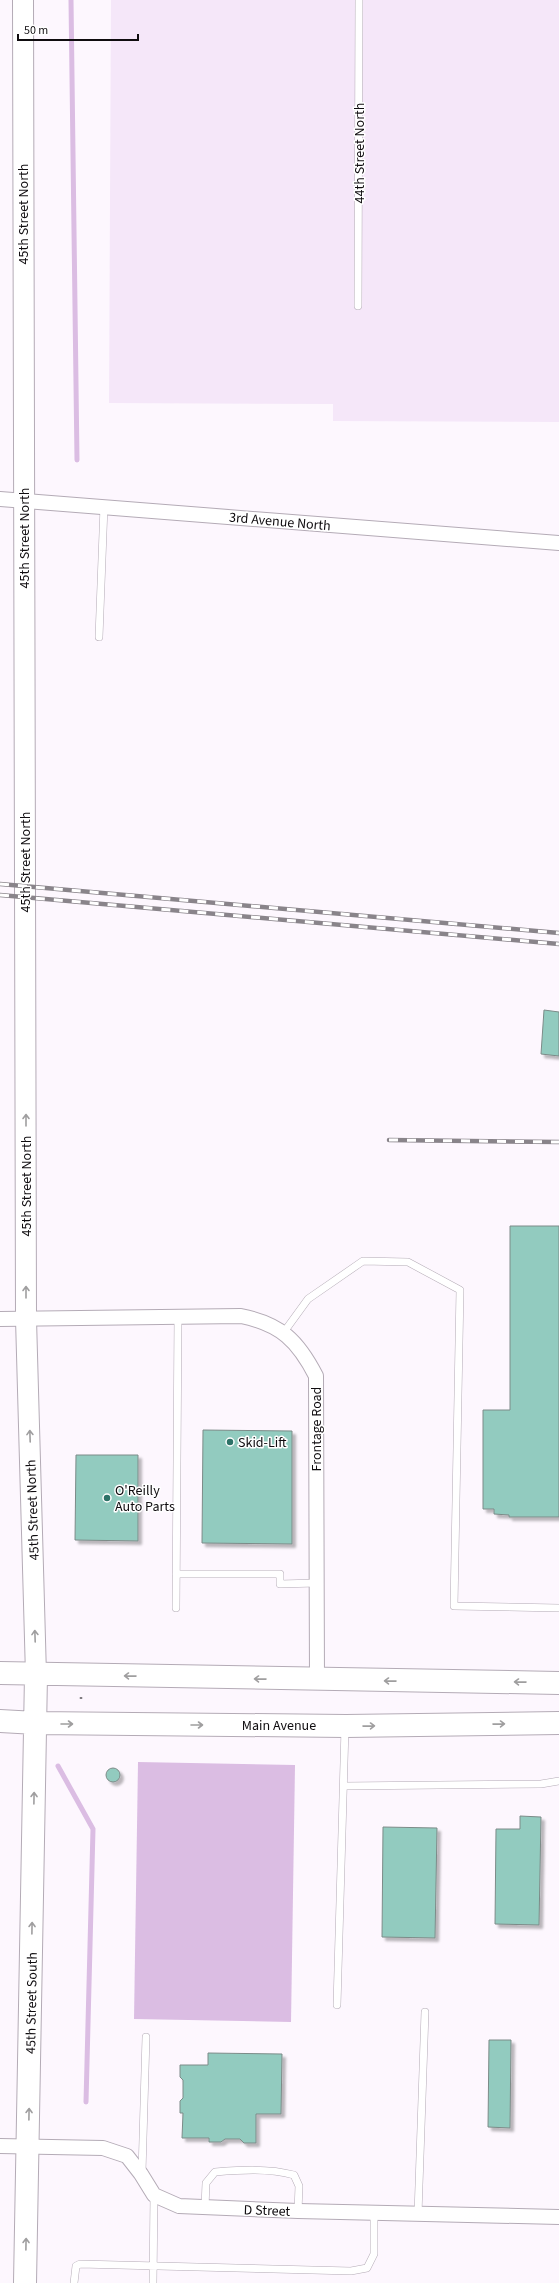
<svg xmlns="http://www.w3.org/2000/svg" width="559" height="2283" font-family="'Source Sans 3',sans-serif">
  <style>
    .built { fill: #f5e7f9 }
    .water { fill: #dbbde3 }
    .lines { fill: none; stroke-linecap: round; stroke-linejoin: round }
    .stream { stroke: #dbbde3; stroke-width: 5 }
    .building { fill: #92cbbf; stroke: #7c8b88; filter: url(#shadow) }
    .lane-casing { stroke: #b4abb6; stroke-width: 8 }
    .street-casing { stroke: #b4abb6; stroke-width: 16 }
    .secondary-casing { stroke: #b4abb6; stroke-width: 22 }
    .primary-casing { stroke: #b4abb6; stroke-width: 24 }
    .path { stroke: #807c81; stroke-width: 2.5; stroke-dasharray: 4 2; stroke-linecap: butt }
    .lane { stroke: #fff; stroke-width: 7 }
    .street { stroke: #fff; stroke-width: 14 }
    .secondary { stroke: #fff; stroke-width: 20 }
    .primary { stroke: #fff; stroke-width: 22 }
    .rail-casing { stroke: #89848a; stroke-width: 4.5 }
    .rail { stroke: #fff; stroke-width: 3; stroke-dasharray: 9; stroke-linecap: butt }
    .oneway { stroke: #9f9e9f }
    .poi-dot { fill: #2d7267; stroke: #fff; stroke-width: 1.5 }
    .labels { text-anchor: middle; stroke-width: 3; stroke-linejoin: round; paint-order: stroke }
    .street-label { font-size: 14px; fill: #0f0c0f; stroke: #fff }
    .poi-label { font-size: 14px; fill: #0f0c0f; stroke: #fff; text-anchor: start }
  </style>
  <defs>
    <filter id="shadow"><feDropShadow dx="3.5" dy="3.5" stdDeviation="1" flood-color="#0004"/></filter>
  </defs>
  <rect width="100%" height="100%" fill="#fdf7fe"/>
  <!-- built -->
  <path class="built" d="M111,0H559V422L333,421V404L109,403Z"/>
  <!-- water -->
  <path class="water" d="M138,1762L295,1765L291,2022L134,2019Z"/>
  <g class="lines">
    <!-- stream -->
    <path class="stream" d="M71,0L77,460
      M58,1766L93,1829L86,2102"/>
  </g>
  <!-- building -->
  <path class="building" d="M544,1010L559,1012V1056L541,1054Z
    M510,1226H559V1517H509V1515L494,1514V1509H483V1410H510Z
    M203,1430L292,1431V1544L202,1543Z
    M76,1455H138V1541L75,1540Z
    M106 1775a7 7 0 1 1 14 0a7 7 0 1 1-14 0Z
    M520,1816L541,1817L539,1925L495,1924L496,1829H520Z
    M383,1827L437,1828L435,1938L382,1937Z
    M489,2040H511L510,2128L488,2127Z
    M208,2053L282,2054L281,2114H256V2143H244L240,2139H225L221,2142H209V2138H182L183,2113H180V2101L183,2098V2080L180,2077V2065H208Z"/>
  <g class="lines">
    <!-- lane casing -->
    <g class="lane-casing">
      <path id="lane" d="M358,306L359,0
        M99,637L104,506
        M284,1332L308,1299L363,1261L408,1262L460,1290L454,1606L559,1608
        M176,1574H280V1584L316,1583
        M176,1608L178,1316
        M344,1786L541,1784L559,1781
        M337,2005L345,1728
        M142,2172L146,2037
        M205,2207L206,2183L215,2172C241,2170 268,2168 294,2175L299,2186L298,2211
        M418,2214L425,2012
        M74,2283L76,2266L80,2264L351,2271L367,2268L374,2254V2213
        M153,2283L154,2195"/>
    </g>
    <!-- street casing -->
    <g class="street-casing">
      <path id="street" d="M0,499L559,543
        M0,1319L241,1316C281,1324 298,1341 316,1376L317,1680
        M0,2146L103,2148L127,2156L141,2174L154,2195L179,2206L298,2211L559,2217"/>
    </g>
    <!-- secondary casing -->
    <g class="secondary-casing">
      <path id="secondary" d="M23,0L26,1319L36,1675"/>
    </g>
    <!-- primary casing -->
    <g class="primary-casing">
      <path id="primary" d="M0,1673L559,1683
        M0,1721L36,1723L346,1726L559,1723
        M25,2283L36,1675"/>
    </g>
    <!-- path -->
    <path class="path" d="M81,1697V1699"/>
    <!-- lane -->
    <use href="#lane" class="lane"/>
    <!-- street -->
    <use href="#street" class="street"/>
    <!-- secondary -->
    <use href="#secondary" class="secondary"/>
    <!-- primary -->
    <use href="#primary" class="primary"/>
    <!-- rail casing -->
    <g class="rail-casing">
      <path id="rail" d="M0,884L559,933
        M0,895L559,944
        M389,1140L559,1142"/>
    </g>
    <!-- rail -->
    <use href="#rail" class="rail"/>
  </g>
  <!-- one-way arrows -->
  <defs><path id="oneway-shaft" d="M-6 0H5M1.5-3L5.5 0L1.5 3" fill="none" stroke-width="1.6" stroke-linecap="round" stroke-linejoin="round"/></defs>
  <g class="oneway">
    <use href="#oneway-shaft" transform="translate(26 1120) rotate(-90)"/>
    <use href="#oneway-shaft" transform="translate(26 1292) rotate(-90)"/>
    <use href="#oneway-shaft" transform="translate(30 1436) rotate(-92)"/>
    <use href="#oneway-shaft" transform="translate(35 1636) rotate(-92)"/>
    <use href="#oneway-shaft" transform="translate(130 1676) rotate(-179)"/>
    <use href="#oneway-shaft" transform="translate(260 1679) rotate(-179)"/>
    <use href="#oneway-shaft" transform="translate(390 1681) rotate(-179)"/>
    <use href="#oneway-shaft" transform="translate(520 1682) rotate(-179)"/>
    <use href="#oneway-shaft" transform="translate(67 1724)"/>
    <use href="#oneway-shaft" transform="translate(499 1724) rotate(-1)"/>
    <use href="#oneway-shaft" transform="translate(197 1725)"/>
    <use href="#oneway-shaft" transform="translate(369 1726) rotate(-1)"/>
    <use href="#oneway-shaft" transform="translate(34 1798) rotate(-89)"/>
    <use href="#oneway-shaft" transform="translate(32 1928) rotate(-89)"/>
    <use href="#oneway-shaft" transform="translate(29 2114) rotate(-89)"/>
    <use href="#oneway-shaft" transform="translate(26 2244) rotate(-89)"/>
  </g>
  <!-- markers -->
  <g class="poi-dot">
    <circle cx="230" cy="1442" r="4"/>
    <circle cx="107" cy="1498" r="4"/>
  </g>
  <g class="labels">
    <!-- street labels -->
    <g class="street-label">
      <text transform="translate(359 153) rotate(-90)" y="5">44th Street North</text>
      <text transform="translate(23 214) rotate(-90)" y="5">45th Street North</text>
      <text transform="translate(280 521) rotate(5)" y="5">3rd Avenue North</text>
      <text transform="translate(24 538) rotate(-90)" y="5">45th Street North</text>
      <text transform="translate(25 862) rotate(-90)" y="5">45th Street North</text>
      <text transform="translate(26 1186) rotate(-90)" y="5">45th Street North</text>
      <text transform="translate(316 1429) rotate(-90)" y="5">Frontage Road</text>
      <text transform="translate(32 1510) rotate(-92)" y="5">45th Street North</text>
      <text x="279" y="1730">Main Avenue</text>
      <text transform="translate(31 2003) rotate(-89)" y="5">45th Street South</text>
      <text transform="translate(267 2210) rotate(2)" y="5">D Street</text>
    </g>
    <!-- poi labels -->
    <g class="poi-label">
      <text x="238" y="1447">Skid-Lift</text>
      <text x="115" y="1495">O'Reilly<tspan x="115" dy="16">Auto Parts</tspan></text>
    </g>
  </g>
  <!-- scale -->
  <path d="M18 34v6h120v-6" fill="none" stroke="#0f0c0f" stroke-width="2"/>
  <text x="24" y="34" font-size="12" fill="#0f0c0f" stroke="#ffffff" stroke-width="3" paint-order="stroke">50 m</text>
</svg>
